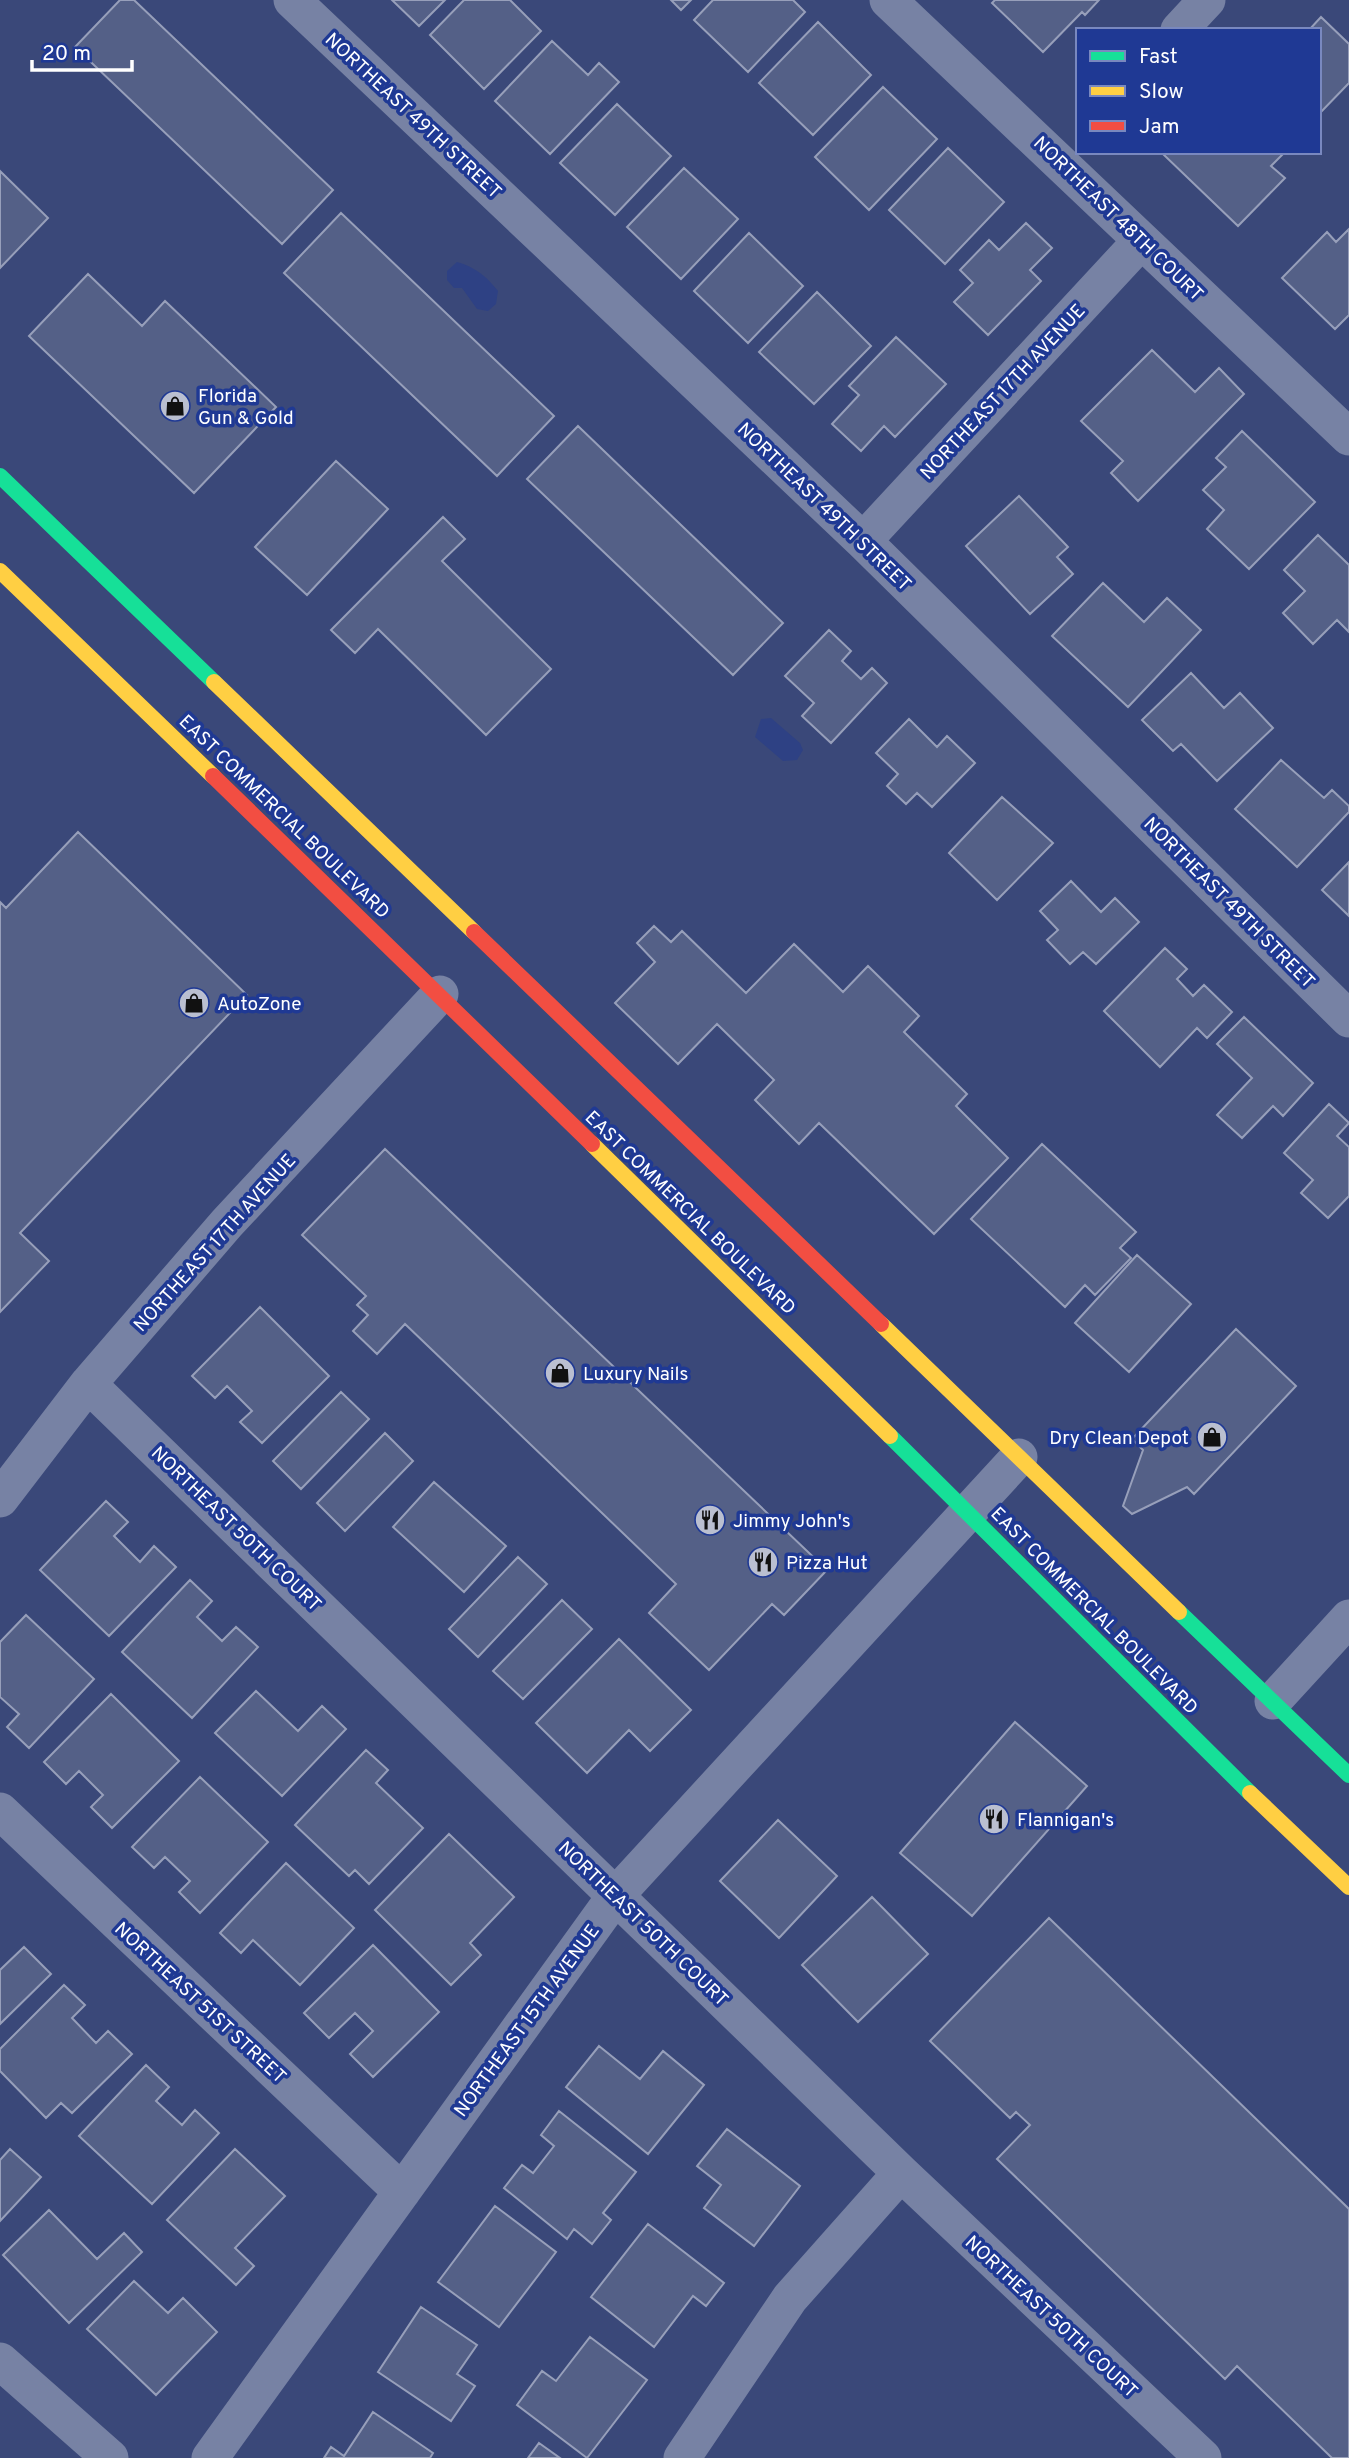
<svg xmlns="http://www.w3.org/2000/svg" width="1349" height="2458" font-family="Overpass,sans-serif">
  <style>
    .water { fill: #2e4184 }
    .building { fill: #546087; stroke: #979fba; stroke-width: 2 }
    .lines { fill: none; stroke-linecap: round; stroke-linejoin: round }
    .street { stroke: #7782a4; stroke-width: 37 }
    .fast { stroke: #16e098; stroke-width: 16 }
    .slow { stroke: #ffcf43; stroke-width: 16 }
    .jam { stroke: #f24e42; stroke-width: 16 }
    .labels { text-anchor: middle; stroke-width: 7; stroke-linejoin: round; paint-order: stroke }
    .street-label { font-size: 19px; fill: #fff; stroke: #1f3994 }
    .poi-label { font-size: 19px; fill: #fff; stroke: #1f3994; text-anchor: start }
  </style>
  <rect width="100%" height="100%" fill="#3a4879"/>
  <!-- water -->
  <path class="water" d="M457,262C475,267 486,276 498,291L496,304L488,311L477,309L462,288H454L447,280V271Z
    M771,718L800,743L803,750L797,760L783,761L755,737L761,719Z"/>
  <!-- building -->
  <path class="building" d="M120,0H134L333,190L282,244L75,47Z
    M392,0H445L419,26Z
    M464,0H510L541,31L484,89L430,35Z
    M671,0H691L681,10Z
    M713,0H793L805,12L748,72L694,20Z
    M995,0H1099L1085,15L1082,12L1043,52L992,3Z
    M1321,17L1349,44V83L1319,114V30H1309Z
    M818,22L871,75L813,135L759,83Z
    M552,41L588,75L599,63L619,82L550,154L495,101Z
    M883,87L937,139L869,210L815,157Z
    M617,104L671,156L615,215L560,163Z
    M948,148L1004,202L945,264L889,210Z
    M1167,152H1285L1271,166L1285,178L1238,226L1164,155Z
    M684,168L738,219L681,279L627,227Z
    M0,171L48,218L0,268Z
    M341,213L554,416L497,476L284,273Z
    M1026,223L1052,248L1030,270L1041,281L988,335L954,302L973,283L960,270L989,240L999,250Z
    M1349,229V315L1335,329L1282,278L1327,232L1336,242Z
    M749,233L803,286L748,343L694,291Z
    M88,274L142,326L165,301L276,407L194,493L29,336Z
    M817,292L871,346L814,404L759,352Z
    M896,337L946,384L895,437L884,426L861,451L832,424L859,395L849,386Z
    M1152,350L1195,392L1219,368L1244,394L1138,501L1111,473L1123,461L1081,421Z
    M578,426L783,623L733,675L527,479Z
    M1242,431L1315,502L1249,569L1207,529L1224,510L1203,490L1226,467L1216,458Z
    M336,461L388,509L307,595L255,547Z
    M1019,496L1068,547L1057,557L1073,574L1030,614L966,546Z
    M443,517L465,539L442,561L551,669L486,735L378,629L355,653L331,630Z
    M1318,535L1349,565V632L1337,620L1313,644L1283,613L1305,591L1284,570Z
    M1103,583L1144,622L1167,598L1201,630L1128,707L1052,636Z
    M829,630L851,651L842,661L861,679L872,668L887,683L831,743L802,716L814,703L785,676Z
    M1191,673L1224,708L1240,693L1273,728L1217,781L1181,744L1173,751L1142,720Z
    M909,719L937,747L947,736L975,763L932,807L917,793L906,804L887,786L898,774L876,753Z
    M1281,760L1324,798L1332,790L1349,806V812L1297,867L1235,809Z
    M1002,797L1053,843L997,900L949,853Z
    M78,832L247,995L20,1233L49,1261L0,1312V902L6,908Z
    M1349,862V916L1322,890Z
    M1071,881L1101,912L1115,898L1139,922L1096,964L1083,952L1070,964L1047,940L1058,930L1040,911Z
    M654,926L671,942L682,931L746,993L794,944L843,992L868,966L919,1016L904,1032L967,1094L956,1106L1008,1158L934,1234L819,1123L799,1144L755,1100L774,1080L717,1024L678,1064L615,1003L655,962L637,943Z
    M1165,948L1187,969L1177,979L1193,996L1204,985L1232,1012L1207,1038L1197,1028L1160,1067L1104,1011Z
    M1244,1017L1313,1083L1283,1116L1273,1106L1242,1138L1217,1115L1252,1078L1217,1044Z
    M1329,1104L1349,1123L1337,1136L1349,1147V1196L1328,1218L1301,1193L1313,1180L1284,1153Z
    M1042,1144L1136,1232L1120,1248L1131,1258L1095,1295L1085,1285L1065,1307L971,1219Z
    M385,1149L827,1570L784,1615L772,1604L709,1670L649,1613L676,1584L405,1324L377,1354L353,1331L368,1315L357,1305L366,1296L302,1235Z
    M1137,1255L1191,1304L1129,1372L1075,1323Z
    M260,1307L329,1376L262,1443L240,1422L252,1411L227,1386L215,1398L192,1376Z
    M1236,1329L1296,1386L1194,1494L1187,1487L1132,1514L1123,1506L1143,1450L1132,1439Z
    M341,1392L369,1419L301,1489L273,1461Z
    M385,1433L413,1461L345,1531L317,1503Z
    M434,1482L506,1546L464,1592L393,1527Z
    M106,1501L128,1522L114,1536L140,1562L154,1546L176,1567L109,1636L40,1570Z
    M518,1557L547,1584L478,1657L449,1629Z
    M190,1580L212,1601L197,1617L222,1641L236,1627L258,1647L192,1718L122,1652Z
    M562,1600L592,1629L523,1699L493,1671Z
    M26,1615L94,1679L29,1748L7,1727L19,1714L0,1697V1642Z
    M619,1639L691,1710L650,1751L629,1730L587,1773L536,1723Z
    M256,1691L298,1731L322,1706L346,1729L282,1796L215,1733Z
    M111,1694L179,1761L112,1828L91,1807L103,1795L79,1771L66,1784L44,1762Z
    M1015,1722L1087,1786L972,1916L900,1853Z
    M366,1750L388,1770L376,1783L423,1828L369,1884L355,1870L349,1876L295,1825Z
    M200,1777L268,1842L200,1913L179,1892L190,1881L165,1857L154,1868L132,1847Z
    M778,1820L837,1876L779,1938L720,1881Z
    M449,1834L514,1897L470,1943L481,1955L451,1985L375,1910Z
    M286,1863L354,1928L300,1985L253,1940L241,1953L220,1933Z
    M872,1897L928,1954L858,2022L802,1965Z
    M1049,1918L1349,2209V2458H1332L1237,2366L1225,2379L997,2159L1030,2125L1016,2112L1010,2118L930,2041Z
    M373,1945L439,2012L373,2077L350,2054L373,2031L355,2013L329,2038L304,2013Z
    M24,1947L51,1974L0,2024V1970Z
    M64,1985L85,2005L72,2018L96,2043L108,2031L132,2054L72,2113L61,2103L46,2118L0,2071V2049Z
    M599,2046L640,2079L663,2051L704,2085L648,2154L566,2087Z
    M146,2065L169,2087L156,2101L182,2125L195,2110L219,2133L152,2204L79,2136Z
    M559,2111L636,2172L603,2213L611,2220L592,2244L574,2229L567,2239L504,2188L522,2165L533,2173L554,2146L541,2135Z
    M727,2129L800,2186L754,2246L704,2208L721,2185L697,2166Z
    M10,2149L41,2177L0,2221V2160Z
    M235,2149L285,2196L235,2248L254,2266L236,2285L167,2220Z
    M495,2206L556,2252L499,2327L438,2282Z
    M49,2210L97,2259L124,2233L142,2252L69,2323L3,2255Z
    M648,2224L724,2283L706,2306L693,2296L654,2347L591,2297Z
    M134,2281L168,2313L183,2298L217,2332L156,2395L87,2329Z
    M421,2307L477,2345L457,2374L475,2386L451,2421L378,2372Z
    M590,2337L647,2380L587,2458L517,2405L542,2371L556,2381Z
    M373,2412L433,2453L430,2458H324L331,2447L344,2456Z
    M539,2443L560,2458H528Z"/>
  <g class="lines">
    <!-- street -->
    <path class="street" d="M292,0L863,541L1349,1019
      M888,0L1349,437
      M1179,30L1207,0
      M863,541L1141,241
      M88,1384L901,2173L1203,2458
      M0,1499L88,1384L227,1223L440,994
      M1273,1701L1349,1618
      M0,1811L402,2192
      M0,2361L110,2458
      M210,2458L616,1895L1019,1457
      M682,2458L790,2298L901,2173"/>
    <!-- fast -->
    <path class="fast" d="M0,476L214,682
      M890,1436L1250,1793
      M1179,1612L1349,1775"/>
    <!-- slow -->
    <path class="slow" d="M0,571L213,776
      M214,682L474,932
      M592,1144L890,1436
      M881,1324L1179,1612
      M1250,1793L1349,1887"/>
    <!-- jam -->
    <path class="jam" d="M213,776L592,1144
      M474,932L881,1324"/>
  </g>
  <!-- icons -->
  <defs>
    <g id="shop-disc" transform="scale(1.575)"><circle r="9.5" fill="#babfd0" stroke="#1f3994"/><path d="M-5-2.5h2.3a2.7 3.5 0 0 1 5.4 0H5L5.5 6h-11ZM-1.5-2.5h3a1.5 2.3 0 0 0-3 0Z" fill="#111"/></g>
    <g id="restaurant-disc" transform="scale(1.575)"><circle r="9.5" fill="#babfd0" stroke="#1f3994"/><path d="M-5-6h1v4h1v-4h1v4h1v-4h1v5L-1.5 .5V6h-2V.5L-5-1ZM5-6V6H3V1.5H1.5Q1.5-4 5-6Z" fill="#111"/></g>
  </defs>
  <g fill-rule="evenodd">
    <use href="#shop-disc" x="175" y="406"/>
    <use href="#shop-disc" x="194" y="1003"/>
    <use href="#shop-disc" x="560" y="1373"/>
    <use href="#shop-disc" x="1212" y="1437"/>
    <use href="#restaurant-disc" x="710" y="1520"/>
    <use href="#restaurant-disc" x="763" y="1562"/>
    <use href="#restaurant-disc" x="994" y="1819"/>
  </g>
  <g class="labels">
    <!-- street labels -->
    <g class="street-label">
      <text transform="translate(414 115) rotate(43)" y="7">NORTHEAST 49TH STREET</text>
      <text transform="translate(1119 218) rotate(44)" y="7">NORTHEAST 48TH COURT</text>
      <text transform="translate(1002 391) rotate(-47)" y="7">NORTHEAST 17TH AVENUE</text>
      <text transform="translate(825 506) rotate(44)" y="7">NORTHEAST 49TH STREET</text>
      <text transform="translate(285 816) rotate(44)" y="7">EAST COMMERCIAL BOULEVARD</text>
      <text transform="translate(1230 902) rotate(45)" y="7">NORTHEAST 49TH STREET</text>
      <text transform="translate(691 1212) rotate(44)" y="7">EAST COMMERCIAL BOULEVARD</text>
      <text transform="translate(214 1242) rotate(-48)" y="7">NORTHEAST 17TH AVENUE</text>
      <text transform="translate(237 1528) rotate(44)" y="7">NORTHEAST 50TH COURT</text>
      <text transform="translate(1095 1610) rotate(45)" y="7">EAST COMMERCIAL BOULEVARD</text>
      <text transform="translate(644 1923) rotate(44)" y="7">NORTHEAST 50TH COURT</text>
      <text transform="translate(201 2002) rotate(43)" y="7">NORTHEAST 51ST STREET</text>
      <text transform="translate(526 2020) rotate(-54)" y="7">NORTHEAST 15TH AVENUE</text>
      <text transform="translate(1052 2316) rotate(43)" y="7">NORTHEAST 50TH COURT</text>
    </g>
    <!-- poi labels -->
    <g class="poi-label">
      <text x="198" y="402">Florida<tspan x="198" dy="22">Gun &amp; Gold</tspan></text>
      <text x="217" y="1010">AutoZone</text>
      <text x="583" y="1380">Luxury Nails</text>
      <text x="1189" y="1444" text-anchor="end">Dry Clean Depot</text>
      <text x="733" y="1527">Jimmy John's</text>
      <text x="786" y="1569">Pizza Hut</text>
      <text x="1017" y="1826">Flannigan's</text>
    </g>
  </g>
  <!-- legend -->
  <rect x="1076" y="28" width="245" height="126" fill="#1f3994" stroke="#7988bf" stroke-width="2"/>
  <rect x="1090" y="51" width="35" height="10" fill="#16e098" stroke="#7988bf" stroke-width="2"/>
  <text x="1139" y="63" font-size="21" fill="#ffffff">Fast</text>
  <rect x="1090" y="86" width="35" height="10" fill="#ffcf43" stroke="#7988bf" stroke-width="2"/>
  <text x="1139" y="98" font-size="21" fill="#ffffff">Slow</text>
  <rect x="1090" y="121" width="35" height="10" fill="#f24e42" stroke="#7988bf" stroke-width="2"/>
  <text x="1139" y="133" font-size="21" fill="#ffffff">Jam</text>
  <!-- scale -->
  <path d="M32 60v10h100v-10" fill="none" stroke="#ffffff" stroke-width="3.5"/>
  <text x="42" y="60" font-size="21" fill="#ffffff" stroke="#1f3994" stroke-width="5" paint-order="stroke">20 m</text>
</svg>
